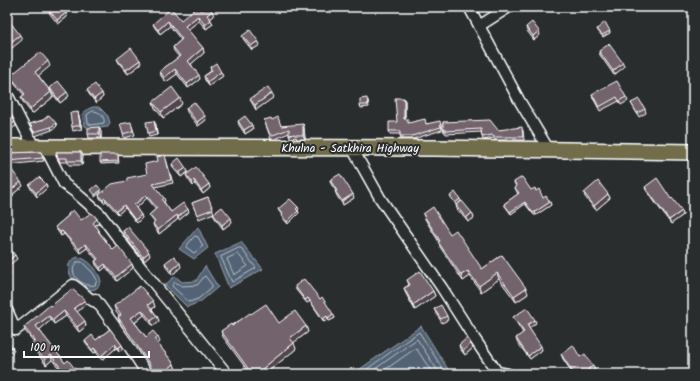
<svg xmlns="http://www.w3.org/2000/svg" width="700" height="381" font-family="Kalam,sans-serif">
  <style>
    .water { fill: #526374; stroke: #97a1ac }
    .lines { fill: none; stroke-linecap: round; stroke-linejoin: round }
    .shore { stroke: #bac1c7; stroke-width: 1 }
    .minor-casing { stroke: #fff; stroke-width: 13 }
    .highway-casing { stroke: #fff; stroke-width: 18 }
    .minor { stroke: #2a2d2e; stroke-width: 10 }
    .highway { stroke: #716d4b; stroke-width: 15 }
    .wall { fill: #63555e; stroke: #fff }
    .shaded-wall { fill: #50454c; stroke: #fff }
    .building { fill: #73636d; stroke: #fff }
    .labels { text-anchor: middle; stroke-width: 4; stroke-linejoin: round; paint-order: stroke }
    .street-label { font-size: 12px; fill: #fff; stroke: #2a2d2e }
  </style>
  <rect width="100%" height="100%" fill="#2a2d2e"/>
  <filter id="ink" filterUnits="userSpaceOnUse"><feTurbulence type="fractalNoise" baseFrequency=".025" numOctaves="2"/><feDisplacementMap in="SourceGraphic" scale="8" xChannelSelector="R" yChannelSelector="G"/><feConvolveMatrix kernelMatrix="1 2 1 2 8 2 1 2 1" color-interpolation-filters="sRGB"/></filter>
  <g filter="url(#ink)">
    <!-- water -->
    <path class="water" d="M93,107H99L108,116L110,123L108,127L89,129L84,125L82,114L88,109Z
      M198,227L208,248L194,259L179,249Z
      M241,242L263,269L229,288L215,254Z
      M78,257C89,259 100,272 101,282C99,285 98,288 95,289C79,295 55,264 78,257Z
      M205,266L218,287L200,302L187,307L165,285L175,276L182,282L196,281Z
      M421,326L451,374H353Z"/>
    <g class="lines">
      <!-- shore -->
      <path class="shore" d="M93,111C99,111 105,116 104,123L91,125L88,123L87,115Z
        M195,236L198,237L203,246L194,253L186,247Z
        M239,248H241L256,268L232,282L221,257Z
        M238,254L248,266L234,275L227,259Z
        M77,262H82L93,273L97,280L95,285C84,288 65,274 77,262Z
        M205,276L212,285V287L198,299L189,302L172,286L175,282L182,286L197,285Z
        M360,374L419,332L446,374
        M368,374L417,339L440,374
        M379,374L416,348L433,374"/>
      <!-- minor casing -->
      <g class="minor-casing">
        <path id="minor" d="M469,7L519,100L549,150
          M479,26L509,7
          M7,94L34,147
          M45,147L64,184L75,192L100,214L127,250L227,374
          M352,148L380,198L442,288L474,338L497,372L508,374
          M7,310L16,330L73,285C81,290 86,296 93,301L95,299L127,343L147,374"/>
      </g>
      <!-- highway casing -->
      <g class="highway-casing">
        <path id="highway" d="M7,147L435,148L693,152"/>
      </g>
      <!-- minor -->
      <use href="#minor" class="minor"/>
      <!-- highway -->
      <use href="#highway" class="highway"/>
    </g>
    <!-- wall -->
    <path class="wall" d="M49,10L66,13L67,17L58,24L50,14Z
      M201,11L214,16L210,19L213,24L206,29L199,21L187,30L203,48L204,53L191,64L200,79L188,88L177,74L166,82L161,76L160,71L179,57L174,51L173,47L181,40L170,26L160,34L155,28L153,24L181,20Z
      M526,27L540,35L534,40L527,31Z
      M597,29L610,31V33L603,37L598,31Z
      M242,36L258,41L260,45L252,50L244,40Z
      M599,51L623,63L624,67L614,75L600,55Z
      M117,59L140,60L141,64L128,74L119,63Z
      M50,66L38,75L51,92L53,97L32,114L23,102L21,97L24,95L12,81L10,76Z
      M210,67L223,76L209,86L205,80L204,76L211,71Z
      M50,88L69,96L60,103L51,92Z
      M87,90L102,93L103,97L96,103L89,94Z
      M592,94L626,97L628,101L621,105L619,101L600,111L593,98Z
      M274,97L256,110L252,103L250,99Z
      M368,100L369,107L361,108L360,105Z
      M405,101V119L409,123L441,124L442,130L413,139H401L400,134H390L389,131L397,122Z
      M153,102L182,104L163,118L155,108Z
      M631,103L645,109L646,113L639,117Z
      M186,108L206,120L198,126L187,112Z
      M78,112L79,116L82,129L73,131L72,127Z
      M43,120L57,126L52,130L35,136L30,124Z
      M264,120H272L281,126L304,127L305,139H297L296,137L290,138L289,133L275,139H271Z
      M154,121L156,125L157,135L149,137L148,133Z
      M238,121L253,129L245,134L239,125Z
      M443,122L498,130H523L524,140H495L494,138L483,140L481,132L446,134L445,132H444L443,129Z
      M132,126L135,135L124,138L123,134Z
      M99,127L101,132V138H89L88,134Z
      M41,152L44,161L8,165L23,186L13,194V196L7,201V153Z
      M56,152H81L83,156L82,165H69L68,162H60Z
      M118,156L119,163L101,164L100,162Z
      M166,159L173,183L155,187L165,201L164,202L171,212H189L179,220L178,219L159,234L154,227L153,224L155,223L151,218L149,215L156,209L147,198L136,208L141,215L142,218L137,223L125,208L118,214L106,201L104,203L100,198L99,195L127,181L147,174L158,161Z
      M172,164L186,168L188,172L181,177L173,168Z
      M186,175L209,184L210,188L203,194L195,184L193,186L188,179Z
      M330,180L354,198L343,205L337,196L335,191H336L331,184Z
      M514,182L531,190L536,191L543,198L550,202L551,205L536,215H534L525,204L511,214L505,206L504,204L518,194L515,188L516,187Z
      M46,184L47,188L37,197L31,189L29,185Z
      M645,187L671,199L682,211L683,215L671,224L646,190Z
      M584,193L608,194L610,198L596,210L585,197Z
      M208,197L214,213L232,222L223,229L215,218L213,214L214,213L199,219L192,203Z
      M456,205L472,213L474,218L468,222L457,209Z
      M298,207L299,209L298,210L299,213L288,224L282,217L281,215H282L279,211L278,209Z
      M68,214L81,220L97,219L99,223L95,226L99,230L100,233L113,250L132,264L133,268L117,281L106,267L101,271L96,265L95,261L97,260L87,248L80,253L64,234L61,236L55,227L68,216Z
      M423,214L450,234L482,269L502,255L528,294L516,302L499,279L481,292L470,276L463,281L440,247L439,242L425,219Z
      M123,231L150,256L144,261L124,235Z
      M165,263L181,267L172,275L166,267Z
      M407,280L433,291L435,296L415,310L406,294L404,288L409,285Z
      M295,286L320,299L333,314L335,318L329,321L328,319L324,322L310,301L307,303L296,290Z
      M153,301L155,307L152,309L157,316L159,321L153,326L144,315L135,323L146,337L160,342L158,344L174,364L176,370L171,374H151L150,372L151,369L120,323L118,317L119,316L116,312L114,306Z
      M86,304L77,312L86,326L79,332L66,316L54,324L51,320L39,330L65,363L77,374H59L57,369L59,368L52,360L46,365L33,348L31,344L34,342L25,331L24,327L51,306Z
      M434,309L447,316L448,320L442,323L436,313Z
      M251,314L279,323L306,326L308,332L293,343L296,349L265,374H250L223,337L221,331Z
      M513,317L536,323L529,328L542,350L530,359L517,342L516,338L523,333L515,320Z
      M110,329L123,349L119,351L116,348L102,360L96,352L94,353L86,344L85,341L96,340Z
      M471,344L473,348L465,355L460,349L459,345Z
      M561,354L580,357L593,366L595,371L592,374H573L563,359Z"/>
    <!-- shaded-wall -->
    <path class="shaded-wall" d="M29,7H35L30,11Z
      M212,11L214,16L209,20L207,15Z
      M66,13L67,17L58,24L57,20Z
      M198,16L199,21L186,31L185,26Z
      M211,20L213,24L206,29L205,25Z
      M168,21L170,26L160,34L158,30Z
      M539,31L540,35L534,40L533,36Z
      M20,35L22,40L7,52V45Z
      M258,41L260,45L252,50L251,46Z
      M203,48L204,53L190,65L188,61Z
      M140,60L141,64L128,74L126,70Z
      M48,61L50,66L37,77L35,72Z
      M623,63L624,67L614,75L613,71Z
      M175,69L177,74L166,82L164,78Z
      M221,72L223,76L209,86L207,82Z
      M199,75L200,79L188,88L187,84Z
      M51,92L53,97L32,114L30,109Z
      M67,92L69,96L60,103L58,99Z
      M102,93L103,97L96,103L94,99Z
      M272,93L274,97L256,110L255,105Z
      M180,98L182,104L163,118L161,112Z
      M404,98L405,101V122L404,119Z
      M78,112L79,116L82,129L80,125Z
      M205,116L206,120L198,126L197,122Z
      M154,121L156,125L157,135L156,131Z
      M15,122L16,126L7,132V127Z
      M56,123L57,126L52,130L51,127Z
      M303,124L304,127L305,139L303,135Z
      M252,125L253,129L245,134L244,130Z
      M99,127L101,132V138L99,134Z
      M81,152L83,156L82,165L81,161Z
      M186,168L188,172L181,177L179,173Z
      M194,180L195,184L193,186L192,182Z
      M21,182L23,186L13,194V196L7,201V196L11,190Z
      M46,184L47,188L37,197L36,193Z
      M209,184L210,188L203,194L201,190Z
      M101,190V192L95,197V195Z
      M353,194L354,198L343,205L342,201Z
      M608,194L610,198L596,210L594,206Z
      M146,195L147,198L135,209L134,205Z
      M105,198L106,201L104,203L103,200Z
      M164,198L165,201L163,203L162,200Z
      M460,199L461,201L456,205L455,203Z
      M525,202V204L511,214L510,212Z
      M550,202L551,205L536,215L535,212Z
      M124,205L125,208L118,214L117,211Z
      M188,209L189,212L179,220L178,217Z
      M298,211L299,213L288,224L287,222Z
      M682,211L683,215L671,224L669,220Z
      M472,213L474,218L468,222L466,218Z
      M141,215L142,218L137,223L135,220Z
      M177,215L178,219L159,234L158,230Z
      M231,218L232,222L223,229L222,225Z
      M97,219L99,223L94,226L93,223Z
      M62,231L64,234L61,236L60,232Z
      M86,244L87,248L80,253L79,249Z
      M149,252L150,256L144,261L143,257Z
      M15,255L17,259L7,267V262Z
      M180,263L181,267L172,275L171,271Z
      M105,264L106,267L101,271L100,268Z
      M132,264L133,268L117,281L116,277Z
      M9,271L11,274L7,278V273Z
      M468,271L470,276L463,281L461,275Z
      M497,273L499,279L481,292L479,286Z
      M526,288L528,294L516,302L514,296Z
      M433,291L435,296L415,310L413,305Z
      M308,298L310,301L307,303L305,300Z
      M85,300L86,304L76,313L74,308Z
      M153,301L155,307L150,310L148,305Z
      M142,310L144,315L133,324L131,318Z
      M64,311L66,316L54,324L53,320Z
      M333,314L335,318L329,321L328,318Z
      M49,316L51,320L38,331L36,326Z
      M157,316L159,321L153,326L151,321Z
      M327,316L328,319L324,322L323,319Z
      M535,320L536,323L528,329L527,325Z
      M85,321L86,326L79,332L77,327Z
      M306,326L308,332L292,344L290,338Z
      M158,337L160,342L157,345L155,340Z
      M294,343L296,349L265,374H256Z
      M115,344L116,348L102,360L101,356Z
      M471,344L473,348L465,355L463,351Z
      M122,345L123,349L119,351L118,348Z
      M541,346L542,350L530,359L528,356Z
      M12,347L14,351L7,356V351Z
      M94,348L96,352L94,353L92,350Z
      M51,355L52,360L46,365L45,360Z
      M174,364L176,370L171,374H162Z
      M593,366L595,371L591,374L588,369Z
      M76,370L77,374H70Z"/>
    <!-- building -->
    <path class="building" d="M53,7H61L66,13L57,20L49,10Z
      M197,7H198L201,11L206,7H209L212,11L207,15L211,20L205,25L198,16L185,26L203,48L188,61L199,75L187,84L175,69L164,78L160,71L180,56L173,47L182,39L168,21L158,30L153,24L171,8L181,20Z
      M7,18L20,35L7,45Z
      M532,22L539,31L533,36L526,27Z
      M605,22L610,31L602,35L597,29Z
      M250,30L258,41L251,46L242,36Z
      M609,44L623,63L613,71L599,51Z
      M131,48L140,60L126,70L117,59Z
      M40,52L48,61L35,72L51,92L30,109L21,97L25,94L10,76Z
      M216,63L221,72L207,82L204,76L212,71L210,67Z
      M58,81L67,92L58,99L50,88Z
      M617,81L626,97L619,101L617,97L599,107L592,94Z
      M95,84L102,93L94,99L87,90Z
      M172,87L180,98L161,112L153,102Z
      M268,87L272,93L255,105L250,99Z
      M367,98L368,105H360V99Z
      M395,98H404V119H408V123L425,119L426,124L440,121L441,127L412,136H400V131H389V122H397Z
      M639,99L645,109L637,113L631,103Z
      M194,102L205,116L197,122L186,108Z
      M7,107L15,122L7,127Z
      M78,112L80,125L72,127L70,113Z
      M49,115L56,123L51,127L34,132L30,124L43,120Z
      M245,116L252,125L244,130L238,121Z
      M278,117L281,126L303,124V135H295V134L289,135V129L273,135H270L264,120L271,118L272,120Z
      M490,120L498,130L522,127L523,137H494L492,135L482,137L481,129L445,131V129H443V122Z
      M154,121L156,131L148,133L146,122Z
      M131,122L133,131L123,134L120,124Z
      M99,127V134H88V128Z
      M41,152L43,158L7,161V153Z
      M56,152H81V161H67V158H58Z
      M100,154H118V161L100,162Z
      M165,155L171,180L153,184L164,198L162,200L171,212L183,203L188,209L178,217L177,215L158,230L153,224L155,222L149,215L157,208L146,195L134,205L141,215L135,220L124,205L117,211L105,198L103,200L99,195L112,184L127,181V178L147,174L145,164L158,161L157,157Z
      M179,158L186,168L179,173L172,164Z
      M7,164L21,182L11,190L12,192L7,196Z
      M196,167L209,184L201,190L194,180L192,182L186,175Z
      M340,174L353,194L342,201L335,191H337L330,180Z
      M39,177L46,184L36,193L29,185Z
      M522,177L531,190L535,188L536,191L539,189L543,198L546,196L550,202L535,212L533,213L525,202L510,212L504,204L519,193L515,188L517,186L514,182Z
      M657,178L671,199L672,198L682,211L669,220L645,187Z
      M598,181L608,194L594,206L584,193Z
      M97,185L101,190L95,195L91,190Z
      M455,192L460,199L455,203L450,196Z
      M208,197L213,209L197,215L192,203Z
      M290,199L298,207L296,209L298,211L287,222L281,215L282,214L278,209Z
      M462,201L472,213L466,218L456,205Z
      M222,207L231,218L222,225L213,214Z
      M433,207L450,234L456,230L482,269L502,255L526,288L514,296L497,273L479,286L468,271L461,275L438,242L440,241L423,214Z
      M73,210L81,220L91,213L94,215L97,219L93,223L99,230L98,231L113,250L118,246L132,264L116,277L105,264L100,268L95,261L98,259L86,244L79,249L62,231L60,232L55,227L69,215L68,214Z
      M128,227L149,252L143,257L123,231Z
      M7,245L15,255L7,262Z
      M174,256L180,263L171,271L165,263Z
      M7,268L9,271L7,273Z
      M420,271L433,291L413,305L404,288L410,285L407,280Z
      M304,279L320,299L322,297L333,314L328,318L327,316L323,319L308,298L305,300L295,286Z
      M140,286L153,301L148,305L157,316L151,321L142,310L131,318L146,337L153,331L158,337L155,340L174,364L162,374H151L150,372L151,368L150,365L118,317L121,315L114,306Z
      M72,289L85,300L74,308L85,321L77,327L64,311L53,320L49,316L36,326L65,363L68,360L76,370L70,374H61L57,369L60,367L51,355L45,360L31,344L35,341L24,327L50,305L51,306Z
      M266,304L279,323L295,311L306,326L290,338L294,343L256,374H252L221,331L231,324L232,326L250,313L251,314Z
      M441,305L447,316L441,319L434,309Z
      M527,308L535,320L527,325L541,346L528,356L516,338L524,332L513,317Z
      M110,329L122,345L118,348L115,344L101,356L94,348L92,350L85,341L92,335L96,340Z
      M467,338L471,344L463,351L459,345Z
      M7,340L12,347L7,351Z
      M573,345L580,357L585,354L593,366L588,369L592,374H574L561,354Z"/>
  </g>
  <g class="labels">
    <!-- street labels -->
    <g class="street-label">
      <text x="350" y="152">Khulna - Satkhira Highway</text>
    </g>
  </g>
  <!-- margin -->
  <rect width="700" height="381" fill="none" stroke="#2a2d2e" stroke-width="24"/>
  <rect x="12" y="12" width="676" height="357" fill="none" stroke="#fff" stroke-width="1.5" filter="url(#ink)"/>
  <!-- scale -->
  <path d="M24 351v6h125v-6" fill="none" stroke="#ffffff" stroke-width="2"/>
  <text x="30" y="351" font-size="12" fill="#ffffff" stroke="#2a2d2e" stroke-width="3" paint-order="stroke">100 m</text>
</svg>
